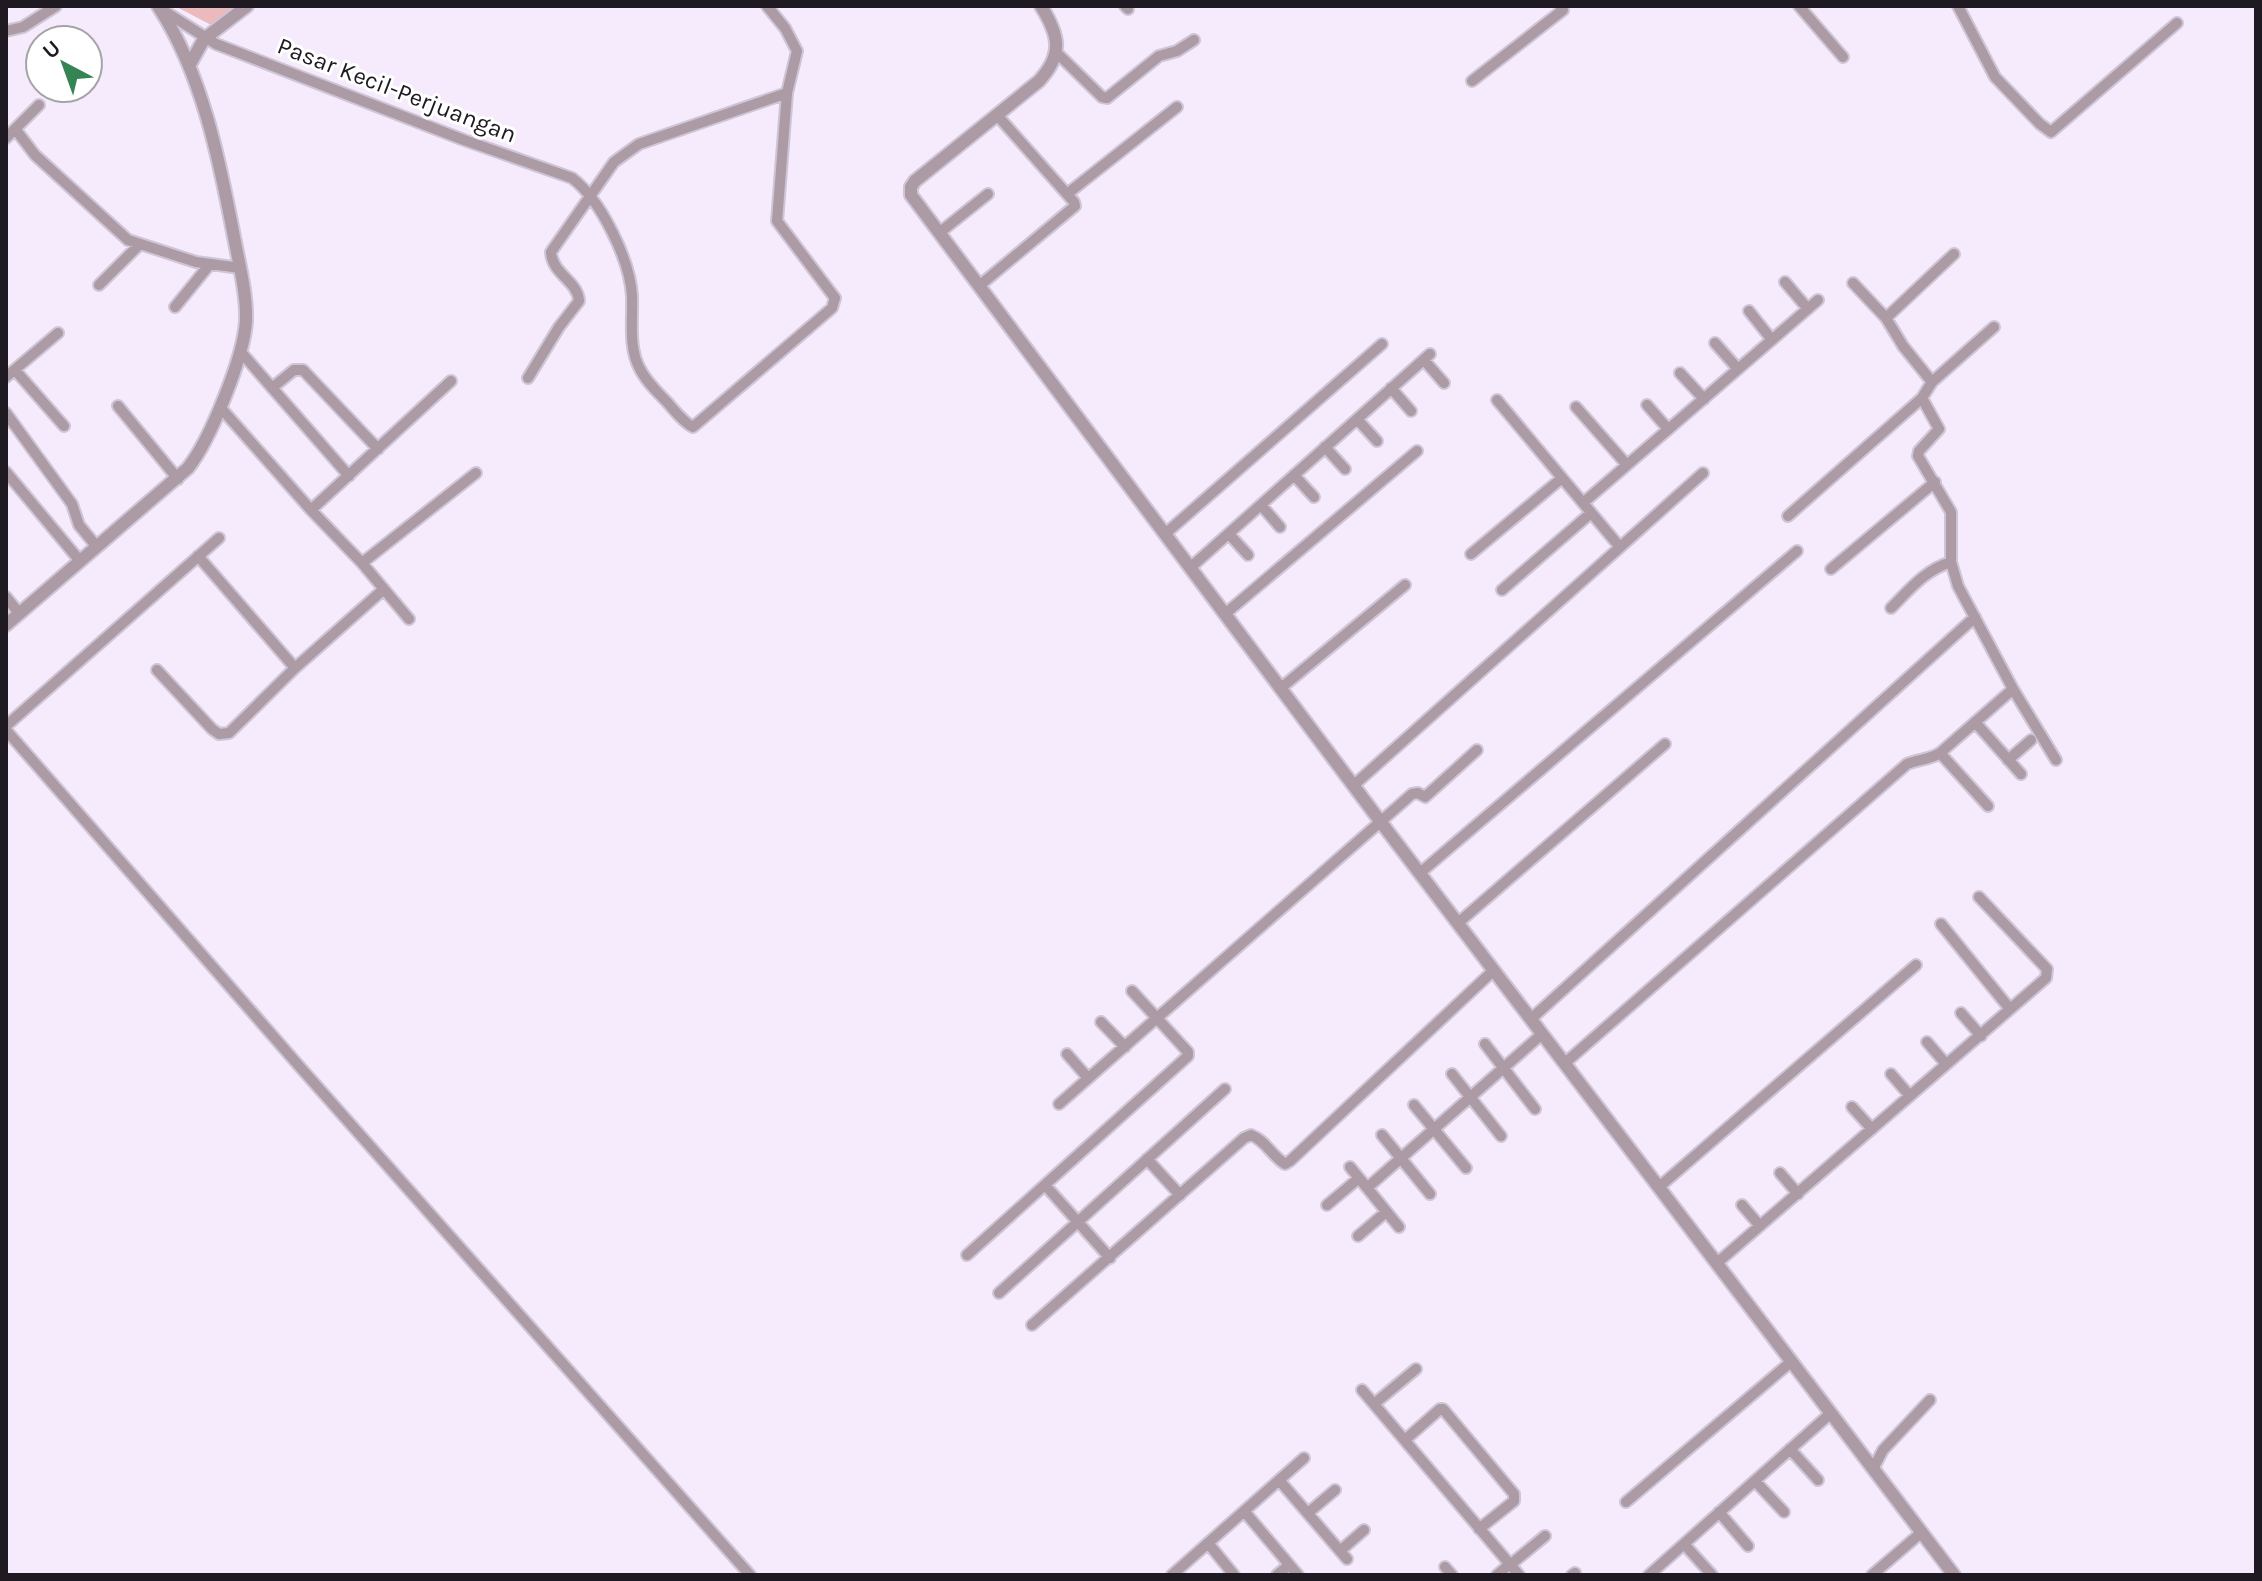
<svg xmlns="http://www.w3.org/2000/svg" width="2262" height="1581" font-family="Karla,sans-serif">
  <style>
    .green { fill: #ebbabd }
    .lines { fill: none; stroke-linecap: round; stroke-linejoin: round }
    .minor-casing { stroke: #cec5d6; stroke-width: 14 }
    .tertiary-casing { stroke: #cec5d6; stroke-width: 16 }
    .minor { stroke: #ac9aa4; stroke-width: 10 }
    .tertiary { stroke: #ac9aa4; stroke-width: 12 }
    .labels { text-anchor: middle; stroke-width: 6; stroke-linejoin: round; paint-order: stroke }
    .street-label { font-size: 24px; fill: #1f1a22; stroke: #fff }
  </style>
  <rect width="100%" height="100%" fill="#f5ebfd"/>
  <!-- green -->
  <path class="green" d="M175,6H239L213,26Z"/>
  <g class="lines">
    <!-- minor casing -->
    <g class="minor-casing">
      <path id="minor" d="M1125,6L1128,9
        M1799,6L1843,57
        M1958,6L1995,77L2040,124L2051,132L2177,23
        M164,11L216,44L464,140L572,178C601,200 630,260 632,296C633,319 628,348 640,369C646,381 657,392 667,402C675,411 683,422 693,427L832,308L835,298L777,221L787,93L797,51L785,28L767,6
        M6,31L23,27L56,6
        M1056,52L1102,97L1107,98L1159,56L1177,51L1194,40
        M1472,81L1563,10L1560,6
        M16,130L35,155L128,240L196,262L240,268
        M6,138L39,105
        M1067,194L1177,107
        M939,233L988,194
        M1785,282L1808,309
        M99,285L139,245
        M979,286L1075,206L1074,202L997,115
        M175,307L210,264
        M1749,311L1772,340
        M1886,318L1954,254
        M1715,343L1738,369
        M240,351L349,476
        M1424,360L1444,383
        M15,370L64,426
        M1680,373L1704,399
        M6,377L58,333
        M528,378L559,327L579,301C578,281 552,274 551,252L614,162L639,144L787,93
        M1932,382L1994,327
        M272,388L294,370H303L378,449
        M1391,388L1411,411
        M1922,398L1939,429L1919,451L1918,456L1951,512V562L1958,586L2013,689L2056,760
        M1497,400L1619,546
        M1647,405L1668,429
        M118,406L178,479
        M220,407L311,510L362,563L409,619
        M1576,407L1627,465
        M6,413L72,504L79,525L97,547
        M1357,419L1377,441
        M1325,447L1345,469
        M6,472L80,561
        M1294,475L1314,497
        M1583,503L1818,300
        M1261,505L1280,527
        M311,510L451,381
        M1788,516L1922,398L1932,382L1903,346L1886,318L1853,283
        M1165,534L1382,344
        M1229,534L1248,555
        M1471,554L1562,478
        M198,556L295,668
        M362,563L476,473
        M1190,568L1430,354
        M1831,569L1935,482
        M1502,590L1591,513
        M6,597L19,613
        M1891,608C1910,589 1925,570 1951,562
        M1225,614L1417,451
        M157,670L212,729L219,734L229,733L295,668L384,589
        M1281,688L1405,585
        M1975,722L2021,774
        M6,726L219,538
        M6,730L300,1067L750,1575
        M1940,753L1988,806
        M2008,760L2031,740
        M1354,785L1703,473
        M1420,873L1797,551
        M1458,923L1665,744
        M1941,924L2010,1009
        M1961,1013L1981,1036
        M1531,1019L1975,617
        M1101,1022L1125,1047
        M1927,1042L1946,1064
        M1485,1044L1535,1109
        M1067,1054L1088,1078
        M1565,1063L1907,764C1919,759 1929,760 1940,753L2013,689
        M1452,1074L1501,1136
        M1891,1074L1910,1096
        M1059,1104L1412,794L1418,793L1425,797L1477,750
        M1414,1105L1466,1168
        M1852,1107L1872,1129
        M1382,1135L1430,1194
        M1147,1159L1180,1195
        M1350,1167L1399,1227
        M1780,1173L1798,1194
        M1045,1185L1110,1258
        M1659,1187L1916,965
        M1367,1188L1542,1034
        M1327,1205L1359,1178
        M1742,1205L1760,1226
        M1358,1236L1386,1212
        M967,1255L1188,1056V1052L1132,991
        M1717,1263L2046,978L2047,969L1979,897
        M999,1293L1225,1089
        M1032,1325L1244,1138L1251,1135C1265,1140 1272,1156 1285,1164L1290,1161L1494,970
        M1362,1390L1519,1575
        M1374,1404L1416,1369
        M1405,1440L1440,1409H1443L1514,1494V1501L1479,1529
        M1790,1449L1818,1480
        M1873,1469L1883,1450L1930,1400
        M1279,1480L1347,1559
        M1755,1481L1784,1512
        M1626,1502L1792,1361
        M1244,1511L1298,1575
        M1719,1512L1748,1546
        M1308,1513L1335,1490
        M1208,1543L1234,1575
        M1684,1544L1712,1575
        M1340,1551L1364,1530
        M1510,1565L1545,1536
        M1445,1567L1452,1575
        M1172,1575L1304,1458
        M1277,1575L1289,1565
        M1497,1575L1510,1564
        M1572,1575L1575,1573
        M1649,1575L1831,1413
        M1872,1575L1922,1532"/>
    </g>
    <!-- tertiary casing -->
    <g class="tertiary-casing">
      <path id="tertiary" d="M1041,6C1059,35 1064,54 1039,81L915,181L911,187V195L1380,821L1954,1575
        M189,66L204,39L247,6
        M6,625L188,468C210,440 244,357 246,321C247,294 239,264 234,237C219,158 202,73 158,6"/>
    </g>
    <!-- minor -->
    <use href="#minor" class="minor"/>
    <!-- tertiary -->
    <use href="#tertiary" class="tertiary"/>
  </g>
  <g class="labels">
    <!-- street labels -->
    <g class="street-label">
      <text transform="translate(397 90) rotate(21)" y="8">Pasar Kecil-Perjuangan</text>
    </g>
  </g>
  <!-- border -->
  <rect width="2262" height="1581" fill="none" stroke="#1f1a22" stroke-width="16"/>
  <!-- north arrow -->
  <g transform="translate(64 64) rotate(319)"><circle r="38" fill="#ffffff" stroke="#a5a3a7" stroke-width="2"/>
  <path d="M0-6L14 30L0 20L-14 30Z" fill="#358454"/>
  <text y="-12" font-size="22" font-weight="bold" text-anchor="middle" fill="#1f1a22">U</text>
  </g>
</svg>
